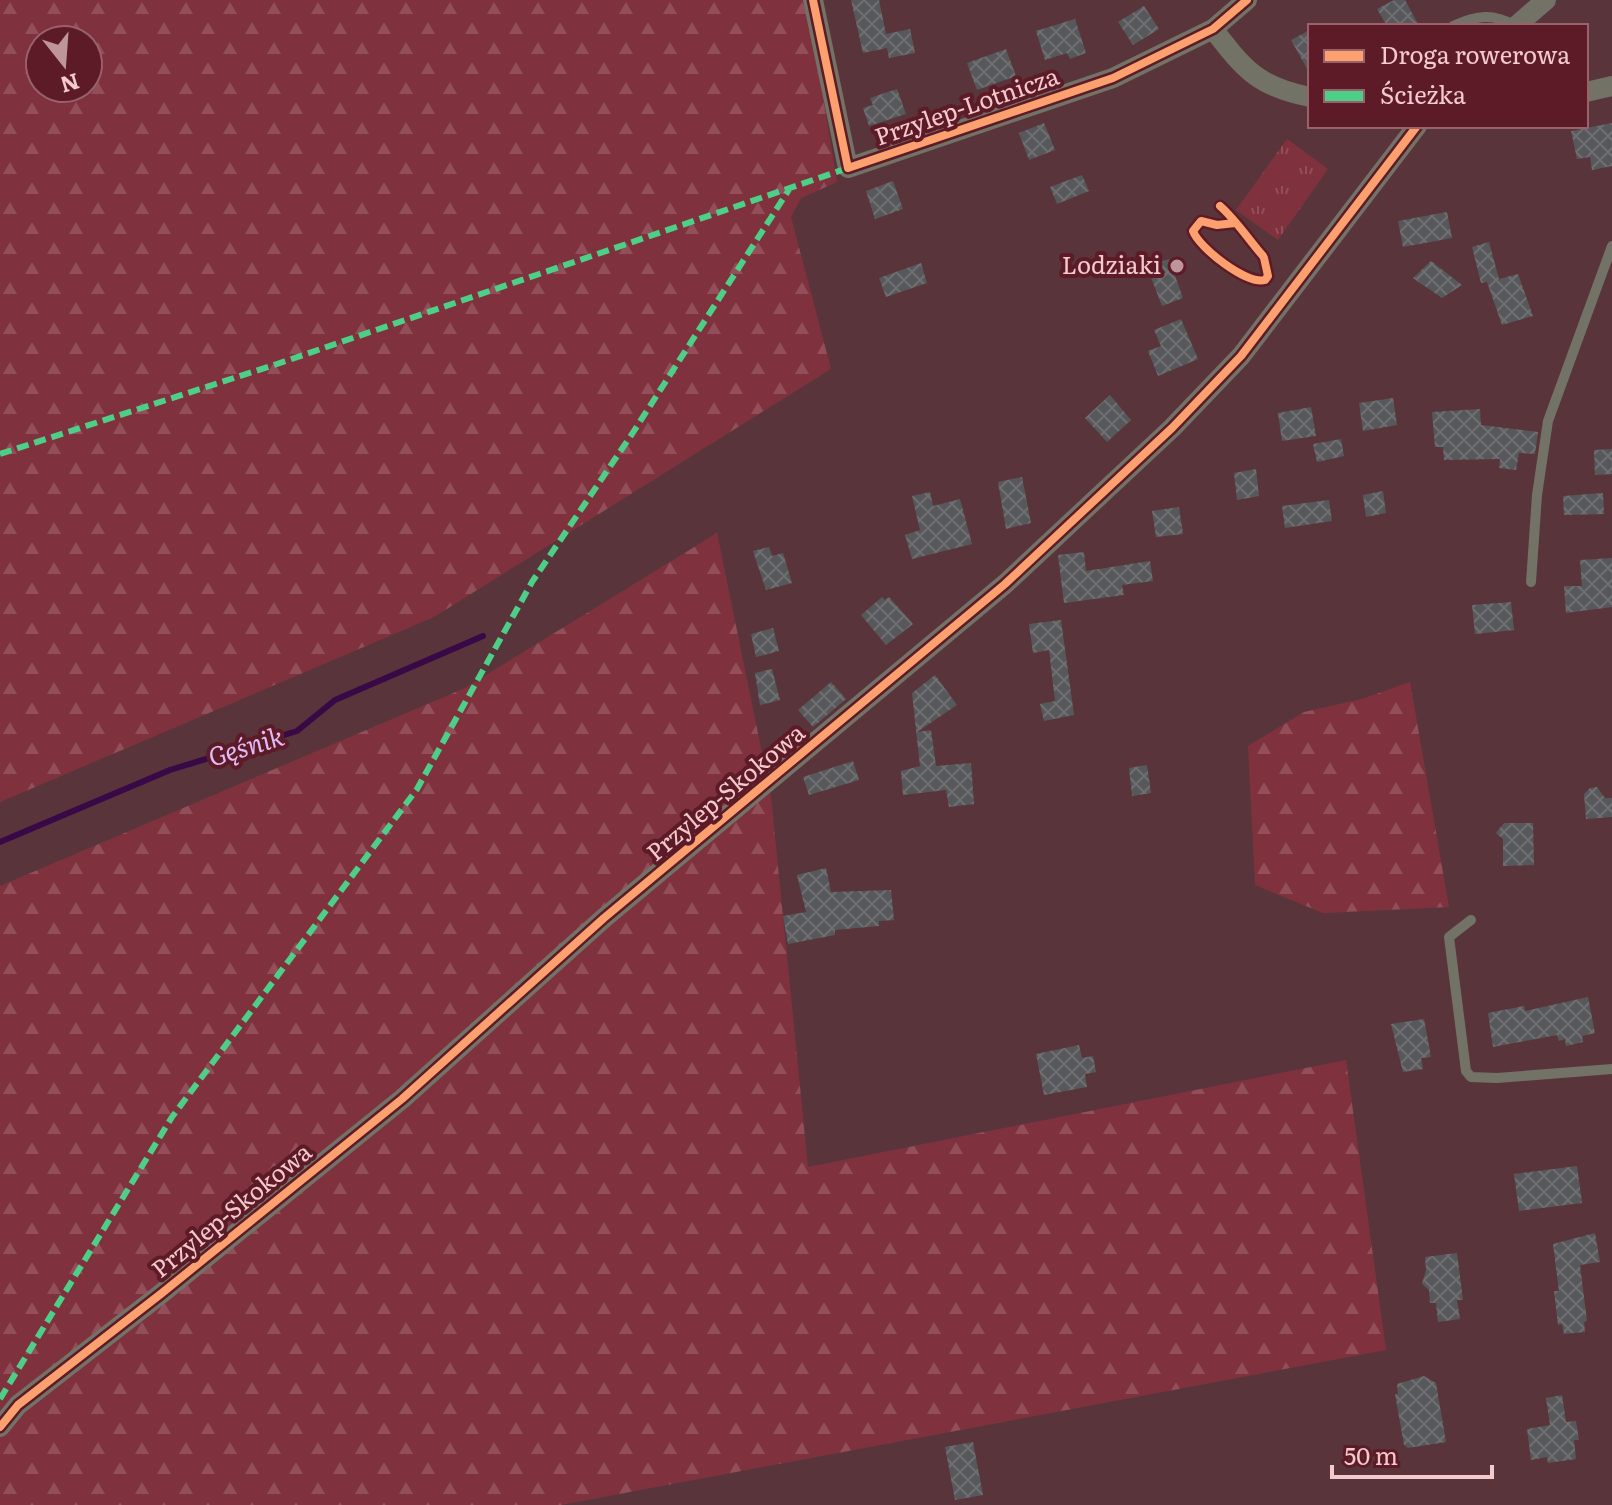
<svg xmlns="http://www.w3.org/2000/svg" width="1612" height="1505" font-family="Literata,serif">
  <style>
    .forest { fill: url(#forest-firs); fill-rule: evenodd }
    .park { fill: url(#park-tufts) }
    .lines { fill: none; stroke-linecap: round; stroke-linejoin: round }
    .stream { stroke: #380847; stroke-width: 6 }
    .building { fill: url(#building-cross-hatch) }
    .service { stroke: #737266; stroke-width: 10 }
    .minor { stroke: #737266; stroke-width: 20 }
    .quiet { stroke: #4dcf88; stroke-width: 6; stroke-dasharray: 12 6; stroke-linecap: butt }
    .cycleway-casing { stroke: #5c1b27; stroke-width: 13 }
    .cycleway { stroke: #fca06f; stroke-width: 8 }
    .poi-dot { fill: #be969a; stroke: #5c1b27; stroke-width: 3 }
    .labels { text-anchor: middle; stroke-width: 8; stroke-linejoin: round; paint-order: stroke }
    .street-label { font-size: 24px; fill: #f4cacd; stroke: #5c1b27 }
    .poi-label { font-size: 24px; fill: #f4cacd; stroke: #5c1b27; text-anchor: end }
    .water-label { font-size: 26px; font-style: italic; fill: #e0bbf5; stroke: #5c1b27 }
  </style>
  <defs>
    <pattern id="forest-firs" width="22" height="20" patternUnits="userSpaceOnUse" patternTransform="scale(2)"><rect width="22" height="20" fill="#7f323e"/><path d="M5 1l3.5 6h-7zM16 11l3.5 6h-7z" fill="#924e59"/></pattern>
    <pattern id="park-tufts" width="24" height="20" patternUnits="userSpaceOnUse" patternTransform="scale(2)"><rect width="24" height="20" fill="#7f323e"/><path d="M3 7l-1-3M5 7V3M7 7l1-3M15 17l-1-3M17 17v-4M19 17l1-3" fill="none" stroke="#924e59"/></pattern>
    <pattern id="building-cross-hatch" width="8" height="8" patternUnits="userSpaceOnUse" patternTransform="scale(2)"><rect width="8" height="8" fill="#56585b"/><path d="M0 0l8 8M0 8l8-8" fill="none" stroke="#6f6f71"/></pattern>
  </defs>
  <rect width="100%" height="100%" fill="#59353b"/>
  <!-- forest -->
  <path class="forest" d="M0,0H807L837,182L801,198L791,217L831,369L434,617L0,802ZM40,40H88V88H40Z
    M717,533L771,797L808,1167L1346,1060L1386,1350L561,1505H0V886L465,688Z
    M1410,682L1449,907L1323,913L1255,885L1248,746L1304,712L1362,699Z"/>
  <!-- park -->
  <path class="park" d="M1287,139L1328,169L1278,240L1236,210Z"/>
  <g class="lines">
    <!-- stream -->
    <path class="stream" d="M0,842L170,770L297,731L335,700L483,636"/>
  </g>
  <!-- building -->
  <path class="building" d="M851,0H879L886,34L910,29L915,53L889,58L887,48L863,53Z
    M1394,0H1405L1419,26H1387L1377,9Z
    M1144,6L1159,29L1133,45L1118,22Z
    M1075,19L1086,53L1070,59L1067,53L1045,60L1036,31Z
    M1310,30V74L1291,40Z
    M1006,49L1016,76L977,90L967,63Z
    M897,89L906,114L869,126L863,108L873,105L870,98Z
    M1044,123L1055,150L1029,160L1019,133Z
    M1612,123V166L1592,170L1590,157L1577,159L1571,131Z
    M1082,175L1089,191L1057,204L1050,187Z
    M893,181L903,209L875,219L866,191Z
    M1447,212L1452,238L1403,247L1398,221Z
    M1489,242L1499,279L1518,274L1533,316L1502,325L1487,282L1481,283L1472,247Z
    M1169,259L1183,298L1162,306L1147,267Z
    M1431,261L1462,285L1442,298L1413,278Z
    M921,263L927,283L886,297L879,278Z
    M1181,319L1198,359L1158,376L1148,351L1161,346L1154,330Z
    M1110,395L1131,420L1107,442L1085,418Z
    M1393,398L1397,425L1363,431L1359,403Z
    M1311,407L1316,436L1282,441L1278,413Z
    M1480,409L1481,425L1538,432L1535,454L1519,453L1516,470L1499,468L1500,459L1444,460L1443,447H1435L1432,412Z
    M1341,439L1344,456L1317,462L1313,444Z
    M1612,449V474L1595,475L1594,450Z
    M1256,469L1259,496L1237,500L1234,473Z
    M1022,477L1031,523L1006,529L998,482Z
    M1383,491L1386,513L1366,517L1363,495Z
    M930,492L933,506L960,499L972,544L912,559L905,535L920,530L912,496Z
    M1603,493L1604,514L1564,515L1563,496Z
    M1329,500L1332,521L1285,528L1282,506Z
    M1179,507L1183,534L1156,537L1152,511Z
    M769,547L772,556L783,553L792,583L766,590L753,551Z
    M1084,552L1086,571L1150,561L1153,581L1122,585L1124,595L1064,603L1058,555Z
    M1612,558V607L1566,613L1564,586H1582L1580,560Z
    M882,597L885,600L889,597L913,624L886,645L861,615Z
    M1511,602L1514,630L1475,634L1472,605Z
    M1061,620L1074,715L1044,721L1040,704L1055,701L1049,650L1033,653L1029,624Z
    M773,628L779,651L756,657L751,634Z
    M772,669L780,700L760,705L755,673Z
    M935,675L957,705L917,732L931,730L936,766L971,763L974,804L949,807L946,790L903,795L901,771L920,766L912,693Z
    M831,682L846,699L813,727L798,710Z
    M853,761L859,780L809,795L803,777Z
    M1147,765L1151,793L1132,796L1129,768Z
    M1597,787L1605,798H1612V817L1586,819L1584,794L1590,788Z
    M1504,823H1533L1534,865L1503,866V839L1496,833Z
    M826,868L831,892L891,890L894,920L879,921V926L835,930V935L788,944L783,916L806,912L797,875Z
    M1588,997L1595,1033L1582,1036L1583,1042L1566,1046L1565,1039L1559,1041L1557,1035L1493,1047L1488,1013L1524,1006L1525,1011Z
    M1424,1019L1431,1057L1421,1058L1423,1069L1403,1072L1391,1024Z
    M1079,1045L1082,1058L1093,1056L1096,1072L1085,1074L1087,1087L1044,1095L1036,1054Z
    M1577,1166L1582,1203L1519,1211L1514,1174Z
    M1595,1233L1600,1262L1580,1265L1587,1321L1584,1322L1585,1332L1564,1334L1562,1324L1558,1325L1554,1291H1559L1553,1244Z
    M1457,1253L1463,1300H1457L1460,1319L1438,1322L1436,1303H1430L1429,1290L1422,1284L1426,1270L1425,1257Z
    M1424,1376L1436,1383L1446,1442L1408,1448L1404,1445L1395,1394H1398L1397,1384Z
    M1562,1395L1566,1422L1576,1421L1579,1440H1574L1576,1459L1548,1463L1547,1457L1531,1460L1527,1429L1550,1425L1546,1398Z
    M973,1442L983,1495L955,1500L945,1447Z"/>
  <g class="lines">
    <!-- service -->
    <path class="service" d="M1453,26C1477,15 1493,13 1516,26
      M1531,582L1537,495L1548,421L1612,246
      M1471,920L1449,937L1466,1071L1471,1077L1497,1078L1612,1069"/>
    <!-- minor -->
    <path class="minor" d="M813,0L848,168L1113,78L1213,29L1247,0
      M1516,26L1546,0
      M1213,29C1244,69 1258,87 1310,97
      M1586,92L1612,86
      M0,1427L18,1405L162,1293L402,1099L604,918L1005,584L1172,428L1241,356L1417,126"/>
    <!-- quiet -->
    <path class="quiet" d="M0,454L277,364L848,168
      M0,1399L172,1117L417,789L532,582L632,434L790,188"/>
    <!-- cycleway casing -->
    <g class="cycleway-casing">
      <path id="cycleway" d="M813,0L848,168L1113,78L1213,29L1247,0
        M1220,206C1236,220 1249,240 1263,256L1264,258L1268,276L1265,280C1247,285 1199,248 1193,231L1201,221L1217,225L1235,223
        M0,1427L18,1405L162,1293L402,1099L604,918L1005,584L1172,428L1241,356L1417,126"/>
    </g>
    <!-- cycleway -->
    <use href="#cycleway" class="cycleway"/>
  </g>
  <!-- markers -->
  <circle class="poi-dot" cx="1177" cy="266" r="8"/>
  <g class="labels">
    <!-- street labels -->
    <g class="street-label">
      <text transform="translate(967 107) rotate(-19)" y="8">Przylep-Lotnicza</text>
      <text transform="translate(726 793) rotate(-40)" y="8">Przylep-Skokowa</text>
      <text transform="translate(232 1211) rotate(-39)" y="8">Przylep-Skokowa</text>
    </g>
    <!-- poi labels -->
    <g class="poi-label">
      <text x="1161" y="274">Lodziaki</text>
    </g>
    <!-- water labels -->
    <g class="water-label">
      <text transform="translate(246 747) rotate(-17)" y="9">Gęśnik</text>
    </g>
  </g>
  <!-- legend -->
  <rect x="1308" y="24" width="280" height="104" fill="#5c1b27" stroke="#996169" stroke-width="2"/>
  <rect x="1324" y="50" width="40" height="12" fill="#fca06f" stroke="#996169" stroke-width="2"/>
  <text x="1380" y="64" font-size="24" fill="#f4cacd">Droga rowerowa</text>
  <rect x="1324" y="90" width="40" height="12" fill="#4dcf88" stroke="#996169" stroke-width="2"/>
  <text x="1380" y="104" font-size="24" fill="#f4cacd">Ścieżka</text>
  <!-- north arrow -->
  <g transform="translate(64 64) rotate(163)"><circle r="38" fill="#5c1b27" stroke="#996169" stroke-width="2"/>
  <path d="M0-6L14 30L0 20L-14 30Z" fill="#be969a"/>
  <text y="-12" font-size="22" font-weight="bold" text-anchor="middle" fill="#f4cacd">N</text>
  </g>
  <!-- scale -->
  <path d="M1332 1465v12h160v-12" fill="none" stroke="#f4cacd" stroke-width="4"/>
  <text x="1344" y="1465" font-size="24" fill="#f4cacd" stroke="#5c1b27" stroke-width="6" paint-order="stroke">50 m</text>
</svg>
